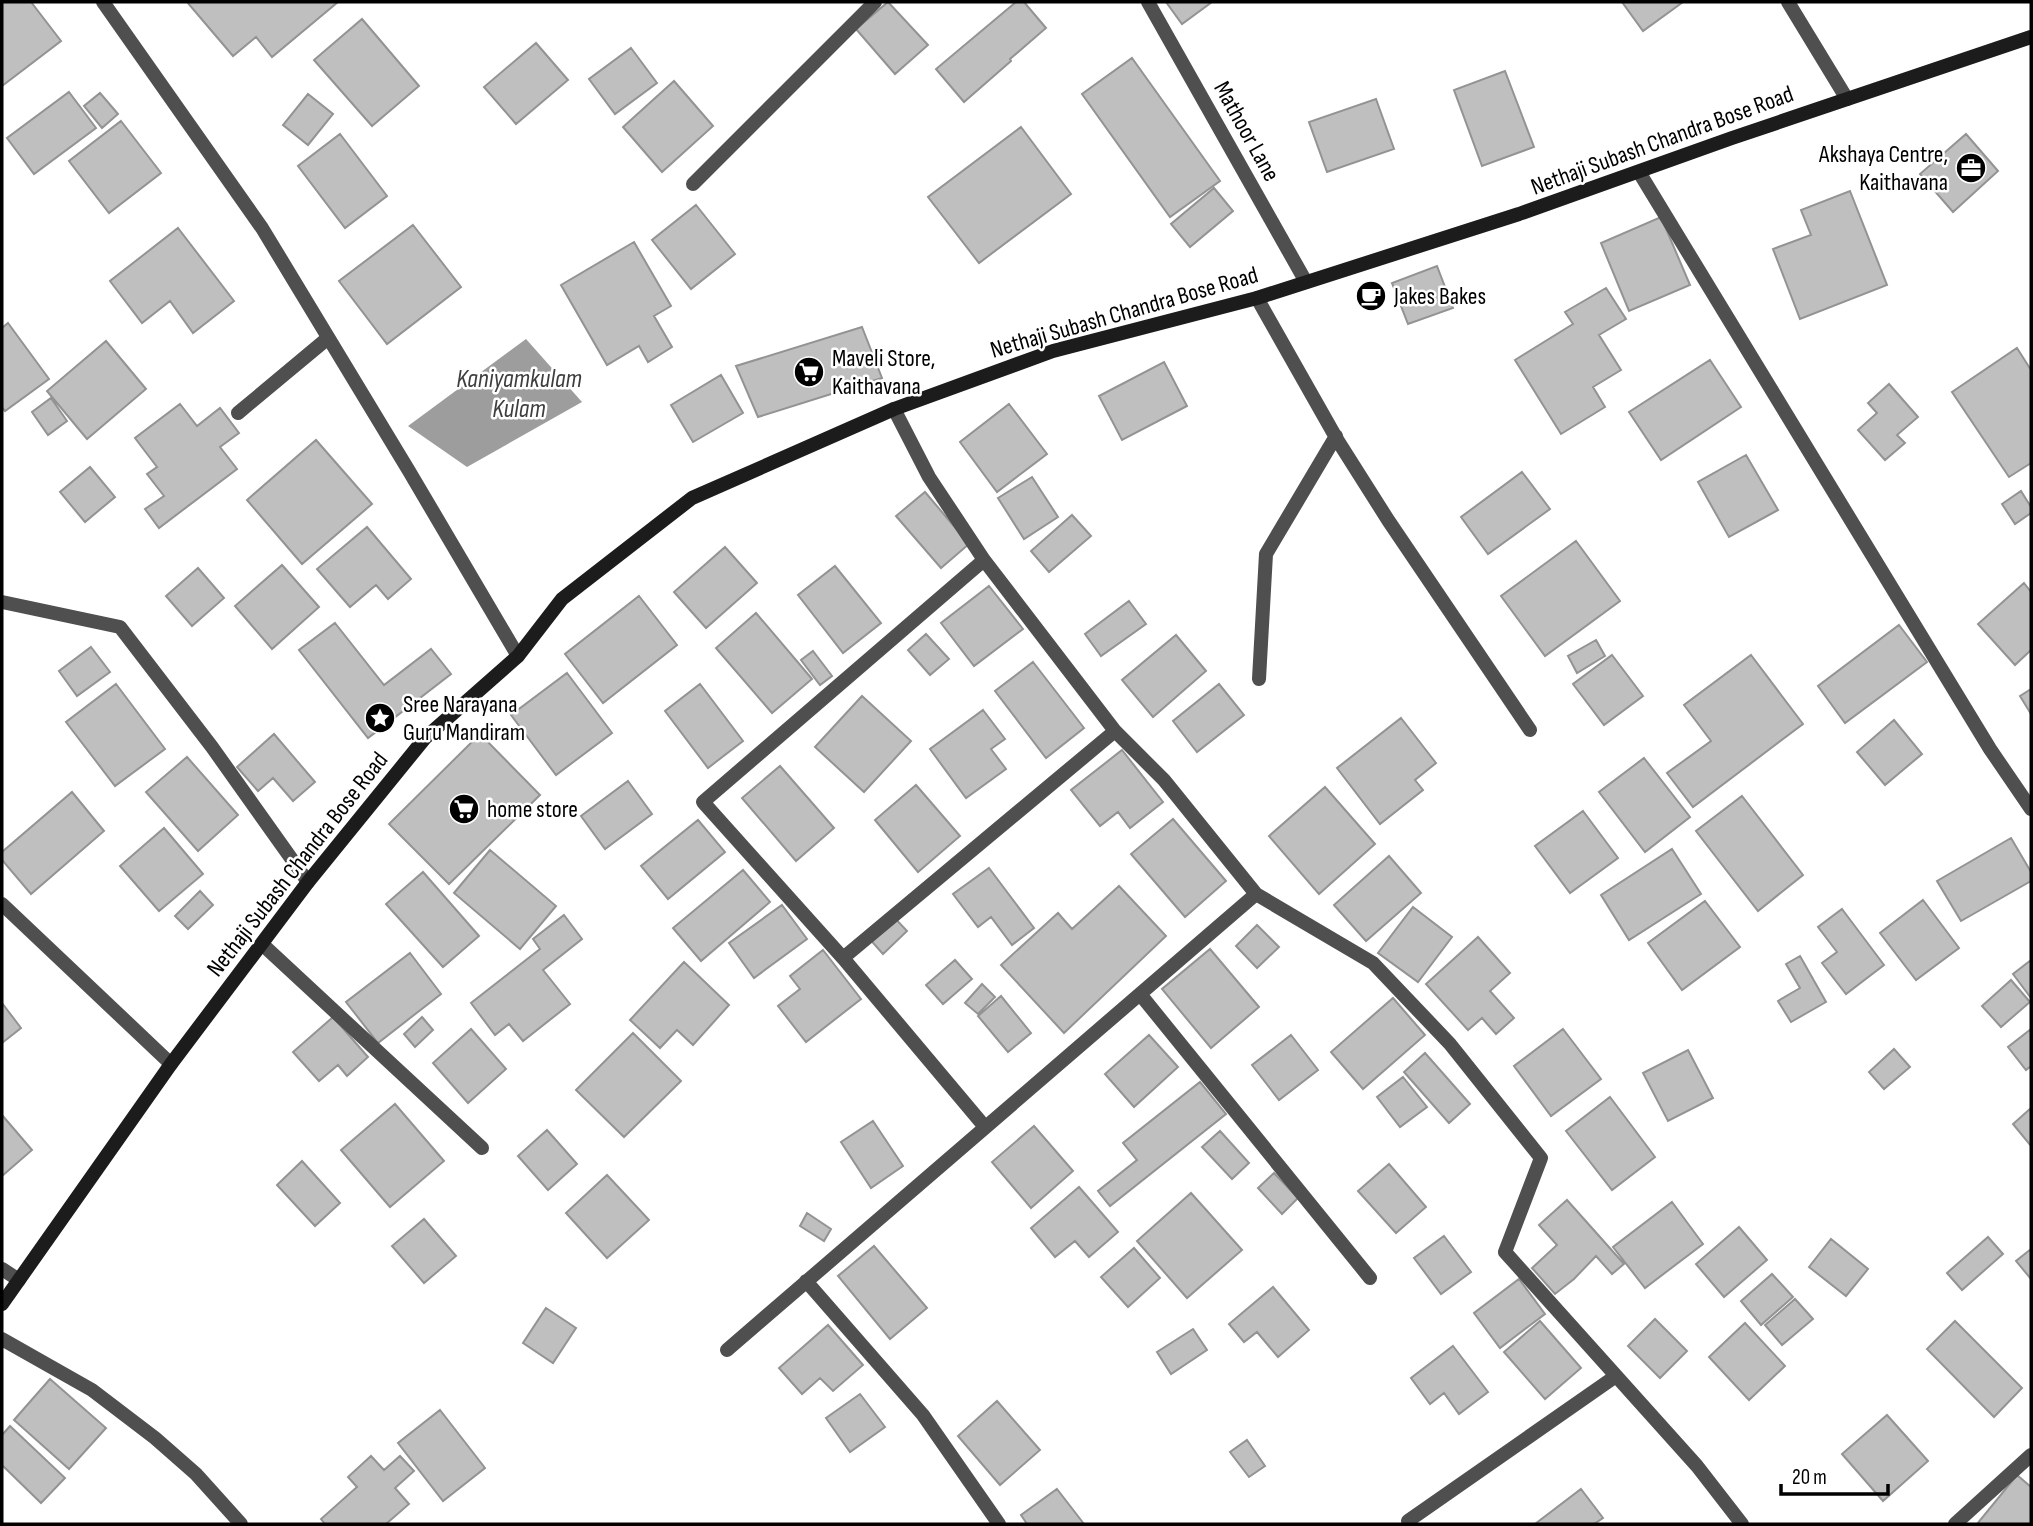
<svg xmlns="http://www.w3.org/2000/svg" width="2033" height="1526" font-family="'Sofia Sans Condensed',sans-serif">
  <style>
    .water { fill: #9d9d9d }
    .building { fill: #bfbfbf; stroke: #939393; stroke-width: 2 }
    .lines { fill: none; stroke-linecap: round; stroke-linejoin: round }
    .lane { stroke: #4f4f4f; stroke-width: 14 }
    .street { stroke: #4f4f4f; stroke-width: 14 }
    .secondary { stroke: #1c1c1c; stroke-width: 14 }
    .labels { text-anchor: middle; stroke-width: 5; stroke-linejoin: round; paint-order: stroke }
    .street-label { font-size: 24px; fill: #000; stroke: #fff }
    .poi-label { font-size: 24px; fill: #000; stroke: #fff; text-anchor: start }
    .water-label { font-size: 26px; font-style: italic; fill: #3e3e3e; stroke: #fff }
  </style>
  <rect width="100%" height="100%" fill="#fff"/>
  <!-- water -->
  <path class="water" d="M526,339L582,402L467,467L408,426Z"/>
  <!-- building -->
  <path class="building" d="M2,2H31L61,41L2,86Z
    M187,2H338L272,57L256,37L233,56Z
    M888,2L928,45L895,74L856,29Z
    M1016,2H1024L1046,28L1010,59L1011,61L964,102L936,69Z
    M1166,2H1212L1182,24Z
    M1622,2H1683L1643,31Z
    M362,19L419,86L372,126L314,60Z
    M536,43L568,80L516,124L484,87Z
    M631,48L657,83L615,114L589,79Z
    M1132,58L1220,181L1170,217L1082,94Z
    M1505,71L1534,147L1482,166L1454,90Z
    M674,81L713,126L662,172L623,127Z
    M69,92L96,128L34,174L7,138Z
    M100,93L118,114L102,128L84,106Z
    M308,94L333,114L308,145L283,125Z
    M1376,99L1394,149L1327,172L1309,122Z
    M121,121L161,173L109,213L69,161Z
    M1021,127L1071,194L979,263L928,197Z
    M340,134L387,196L345,228L298,166Z
    M1966,134L1998,171L1953,212L1920,174Z
    M1214,188L1233,211L1190,247L1171,224Z
    M1850,191L1887,285L1800,319L1773,249L1811,235L1801,210Z
    M696,205L735,254L691,289L652,240Z
    M1661,217L1690,285L1629,311L1601,243Z
    M413,225L461,287L387,344L339,281Z
    M178,228L234,301L193,333L170,301L142,323L110,281Z
    M634,242L671,306L654,316L672,347L648,362L639,346L607,365L561,285Z
    M1437,266L1453,308L1408,324L1392,283Z
    M1606,288L1626,319L1599,335L1621,370L1593,387L1605,407L1561,434L1515,360L1573,324L1565,312Z
    M8,323L49,379L5,411L2,407V328Z
    M862,327L882,378L758,417L736,366Z
    M106,341L146,389L87,439L47,391Z
    M2017,348L2031,370V463L2009,477L1952,392Z
    M1710,360L1741,407L1661,460L1629,412Z
    M1164,362L1187,406L1122,440L1099,396Z
    M721,375L743,413L693,442L671,405Z
    M1889,384L1918,417L1897,435L1905,443L1885,460L1858,430L1877,413L1868,403Z
    M51,398L67,421L48,435L32,412Z
    M180,404L197,426L220,408L239,433L220,447L237,469L159,528L145,509L164,496L147,474L157,467L135,438Z
    M1009,404L1047,454L997,492L960,442Z
    M316,440L372,504L302,564L247,500Z
    M1746,455L1778,510L1729,537L1698,482Z
    M90,467L115,497L85,522L60,492Z
    M1522,472L1550,509L1488,554L1461,517Z
    M1032,477L1058,517L1024,539L998,498Z
    M2021,491L2031,507V513L2015,524L2002,504Z
    M925,492L969,544L941,568L896,516Z
    M1072,515L1091,536L1049,572L1031,551Z
    M367,527L411,579L388,599L376,585L350,607L317,569Z
    M1576,541L1620,601L1545,656L1501,596Z
    M725,547L757,583L706,628L674,592Z
    M282,565L319,607L272,649L235,606Z
    M835,566L881,623L843,653L798,595Z
    M198,568L224,598L192,626L166,596Z
    M2024,583L2031,592V650L2015,665L1978,624Z
    M989,586L1023,629L974,666L941,623Z
    M639,596L677,645L603,703L565,654Z
    M1129,601L1146,624L1101,656L1085,634Z
    M756,613L812,679L772,713L716,648Z
    M335,623L384,685L431,649L451,674L368,738L299,650Z
    M1899,625L1927,662L1845,723L1818,686Z
    M926,634L949,659L930,675L908,650Z
    M1176,635L1206,671L1153,717L1122,680Z
    M1596,640L1605,656L1577,673L1568,656Z
    M91,647L110,672L77,696L59,671Z
    M813,651L832,676L820,685L801,660Z
    M1612,655L1643,696L1604,725L1573,684Z
    M1751,655L1803,724L1693,807L1667,773L1711,741L1684,705Z
    M1033,662L1084,728L1046,758L995,691Z
    M567,673L612,733L556,775L511,715Z
    M116,684L165,749L115,786L66,722Z
    M700,684L743,741L708,768L665,711Z
    M1219,684L1244,715L1197,752L1173,721Z
    M2031,689V714L2020,696Z
    M862,696L911,741L864,792L815,747Z
    M983,710L1005,739L991,749L1006,769L966,798L930,749Z
    M1401,718L1436,763L1415,780L1423,790L1380,824L1337,768Z
    M1894,720L1922,754L1885,785L1857,752Z
    M274,734L315,782L293,801L273,778L258,791L237,767Z
    M480,734L540,795L449,884L389,824Z
    M1122,750L1163,802L1130,828L1118,812L1100,826L1071,790Z
    M187,757L238,815L198,851L146,792Z
    M1644,758L1690,817L1645,852L1599,792Z
    M780,766L834,828L796,861L742,798Z
    M628,781L652,814L605,849L581,816Z
    M916,785L960,836L918,872L875,820Z
    M1325,787L1375,844L1319,894L1269,836Z
    M72,792L104,831L31,894L2,860V852Z
    M1742,796L1803,875L1758,911L1696,831Z
    M1583,811L1618,858L1570,893L1535,846Z
    M1173,819L1226,881L1185,917L1131,854Z
    M698,820L725,852L668,899L641,866Z
    M164,828L203,874L159,911L120,866Z
    M2011,838L2031,872V881L1961,921L1937,881Z
    M1672,849L1701,894L1629,940L1601,895Z
    M490,850L556,906L520,949L454,893Z
    M1389,856L1421,893L1366,941L1334,905Z
    M989,868L1034,928L1012,945L991,917L978,927L953,894Z
    M743,870L770,902L701,961L673,928Z
    M423,872L479,936L443,967L386,904Z
    M1119,886L1166,936L1064,1033L1001,965L1058,913L1072,929Z
    M200,891L213,905L188,929L175,916Z
    M1923,900L1959,948L1916,980L1880,933Z
    M1705,901L1740,947L1682,990L1648,943Z
    M782,905L807,939L754,978L729,943Z
    M1413,907L1452,937L1418,982L1378,953Z
    M1842,909L1884,965L1846,994L1822,963L1837,952L1818,927Z
    M890,913L907,931L883,954L867,936Z
    M564,915L582,939L543,970L570,1004L523,1041L509,1024L495,1035L471,1003L540,949L533,939Z
    M1257,925L1279,947L1257,968L1236,946Z
    M1478,937L1510,973L1490,991L1514,1018L1496,1034L1482,1018L1468,1030L1426,984Z
    M1210,949L1259,1007L1211,1048L1162,989Z
    M823,950L861,999L806,1042L778,1006L800,989L790,976Z
    M410,953L441,994L378,1043L346,1002Z
    M1800,956L1826,1002L1791,1022L1778,1001L1800,988L1786,964Z
    M955,960L972,979L943,1004L926,985Z
    M2031,960V998L2013,974Z
    M684,962L729,1005L693,1045L677,1030L660,1048L630,1020Z
    M2011,980L2030,1002L2001,1027L1982,1006Z
    M982,984L995,997L978,1014L965,1003Z
    M1001,996L1031,1033L1008,1052L978,1016Z
    M1393,998L1425,1035L1363,1089L1331,1052Z
    M2,1003L21,1028L2,1043Z
    M333,1017L368,1057L347,1076L338,1065L319,1081L293,1052Z
    M422,1017L433,1030L415,1047L404,1034Z
    M471,1029L506,1069L468,1103L433,1063Z
    M1563,1029L1601,1079L1551,1116L1514,1066Z
    M2031,1029V1066L2026,1070L2008,1047Z
    M633,1033L681,1081L624,1137L576,1090Z
    M1149,1035L1178,1067L1134,1107L1105,1074Z
    M1291,1035L1318,1070L1279,1100L1252,1065Z
    M1894,1049L1910,1067L1884,1089L1869,1072Z
    M1688,1050L1713,1098L1668,1121L1643,1073Z
    M1425,1053L1470,1104L1449,1123L1404,1072Z
    M1403,1077L1427,1107L1400,1127L1377,1097Z
    M1200,1082L1226,1114L1110,1206L1098,1191L1137,1160L1123,1143Z
    M1610,1097L1655,1157L1612,1190L1566,1131Z
    M395,1104L444,1161L390,1207L341,1150Z
    M2031,1108V1146L2013,1124Z
    M2,1115L32,1150L2,1176Z
    M873,1121L903,1166L871,1188L841,1142Z
    M1034,1126L1073,1171L1031,1208L992,1162Z
    M547,1130L577,1164L548,1190L518,1156Z
    M1220,1131L1249,1163L1232,1179L1202,1147Z
    M302,1161L340,1203L315,1226L277,1185Z
    M1389,1164L1426,1207L1396,1233L1358,1191Z
    M1274,1173L1298,1198L1282,1214L1258,1188Z
    M607,1175L649,1220L607,1258L566,1213Z
    M1079,1187L1118,1232L1089,1257L1075,1241L1055,1257L1031,1228Z
    M1191,1193L1242,1250L1187,1298L1137,1241Z
    M1567,1200L1624,1264L1612,1274L1596,1256L1574,1279L1555,1294L1532,1268L1557,1245L1539,1225Z
    M1672,1202L1703,1244L1645,1288L1613,1247Z
    M807,1213L831,1229L824,1241L800,1226Z
    M424,1219L456,1256L424,1283L392,1246Z
    M1739,1227L1767,1260L1724,1297L1696,1264Z
    M1444,1236L1471,1272L1441,1294L1414,1258Z
    M1988,1237L2003,1254L1962,1290L1947,1273Z
    M1831,1239L1868,1269L1846,1296L1809,1267Z
    M874,1246L927,1308L890,1339L838,1276Z
    M1134,1248L1160,1278L1128,1307L1101,1277Z
    M2031,1249V1279L2016,1261Z
    M1772,1274L1793,1297L1761,1325L1741,1301Z
    M1519,1279L1545,1314L1500,1348L1474,1313Z
    M1273,1287L1309,1330L1278,1357L1257,1332L1244,1342L1229,1324Z
    M1795,1299L1813,1319L1782,1345L1765,1325Z
    M546,1308L576,1328L553,1363L523,1343Z
    M1655,1319L1687,1351L1660,1378L1628,1346Z
    M1540,1321L1581,1368L1545,1399L1504,1352Z
    M1955,1321L2022,1388L1994,1417L1927,1349Z
    M1745,1323L1785,1366L1749,1400L1709,1357Z
    M828,1325L863,1365L833,1391L820,1378L802,1394L779,1368Z
    M1193,1329L1207,1350L1171,1374L1157,1352Z
    M1453,1346L1488,1392L1459,1414L1444,1393L1430,1404L1411,1378Z
    M50,1379L106,1428L69,1469L14,1420Z
    M860,1394L885,1427L850,1452L826,1418Z
    M997,1401L1040,1450L1000,1485L958,1436Z
    M440,1410L485,1468L443,1501L398,1443Z
    M1887,1415L1928,1461L1883,1501L1842,1454Z
    M10,1426L65,1478L41,1503L2,1465V1435Z
    M1247,1440L1265,1466L1249,1477L1230,1452Z
    M371,1456L384,1470L400,1456L414,1471L395,1488L409,1504L386,1524H325L321,1519L357,1487L348,1477Z
    M2017,1475L2031,1487V1524H1977Z
    M1057,1489L1084,1524H1027L1021,1515Z
    M1581,1489L1603,1518L1594,1524H1535Z"/>
  <g class="lines">
    <!-- lane -->
    <path class="lane" d="M238,413L328,338
      M262,944L482,1148"/>
    <!-- street -->
    <path class="street" d="M103,2L262,228L409,471L518,656
      M1148,2L1306,282
      M1788,2L1847,99
      M1639,172L1990,749L2031,809
      M693,184L875,2
      M1257,298L1338,441L1388,520L1530,730
      M894,409L929,477L984,560L1115,731L1164,780L1256,894L1373,963L1450,1044L1541,1158L1505,1252L1697,1466L1742,1524
      M984,560L703,802L843,958L985,1127
      M2,602L120,627L212,747L308,882
      M1259,679L1266,554L1336,436
      M2,904L171,1064
      M843,958L1115,731
      M1140,994L1370,1278
      M2,1269L19,1280
      M806,1281L923,1415L999,1524
      M2,1339L92,1390L155,1438L196,1474L241,1524
      M727,1350L1256,894
      M1408,1521L1616,1376
      M1955,1524L2031,1455"/>
    <!-- secondary -->
    <path class="secondary" d="M2,1304L171,1064L308,882L425,738L518,656L562,599L692,498L894,409L1053,351L1257,298L1519,214L1732,138L2031,37"/>
  </g>
  <!-- icons -->
  <defs>
    <g id="office-disc" transform="scale(1.575)"><circle r="9.5" fill="#000" stroke="#fff"/><path d="M-6-3h4V-5.5h4V-3h4V5H-6ZM-1-4.5V-3h2v-1.5ZM-6 0V1H6V0Z" fill="#fff"/></g>
    <g id="cafe-disc" transform="scale(1.575)"><circle r="9.5" fill="#000" stroke="#fff"/><path d="M-5.5-4.5H6V0H3Q3 3.5 0 3.5H-2.5Q-5.5 3.5-5.5 0ZM3-3.2v2h1.7v-2ZM-6 4.5H4V6H-6Z" fill="#fff"/></g>
    <g id="supermarket-disc" transform="scale(1.575)"><circle r="9.5" fill="#000" stroke="#fff"/><path d="M-6-5.5h2.5l.6 2H6L4.5 2H-2.5L-4.4-4H-6ZM-1.5 3.2a1.3 1.3 0 1 0 .1 0ZM3 3.2a1.3 1.3 0 1 0 .1 0Z" fill="#fff"/></g>
    <g id="sight-disc" transform="scale(1.575)"><circle r="9.5" fill="#000" stroke="#fff"/><path d="M0-6L1.8-2.2L6-1.7L2.9 1.2L3.7 5.4L0 3.3L-3.7 5.4L-2.9 1.2L-6-1.7L-1.8-2.2Z" fill="#fff"/></g>
  </defs>
  <g fill-rule="evenodd">
    <use href="#office-disc" x="1971" y="168"/>
    <use href="#cafe-disc" x="1371" y="296"/>
    <use href="#supermarket-disc" x="809" y="372"/>
    <use href="#sight-disc" x="380" y="718"/>
    <use href="#supermarket-disc" x="464" y="809"/>
  </g>
  <g class="labels">
    <!-- street labels -->
    <g class="street-label">
      <text transform="translate(1247 131) rotate(61)" y="8">Mathoor Lane</text>
      <text transform="translate(1662 140) rotate(-20)" y="8">Nethaji Subash Chandra Bose Road</text>
      <text transform="translate(1124 312) rotate(-16)" y="8">Nethaji Subash Chandra Bose Road</text>
      <text transform="translate(297 864) rotate(-52)" y="8">Nethaji Subash Chandra Bose Road</text>
    </g>
    <!-- poi labels -->
    <g class="poi-label">
      <text x="1948" y="162" text-anchor="end">Akshaya Centre,<tspan x="1948" dy="28">Kaithavana</tspan></text>
      <text x="1394" y="304">Jakes Bakes</text>
      <text x="832" y="366">Maveli Store,<tspan x="832" dy="28">Kaithavana</tspan></text>
      <text x="403" y="712">Sree Narayana<tspan x="403" dy="28">Guru Mandiram</tspan></text>
      <text x="487" y="817">home store</text>
    </g>
    <!-- water labels -->
    <g class="water-label">
      <text x="519" y="387">Kaniyamkulam<tspan x="519" dy="30">Kulam</tspan></text>
    </g>
  </g>
  <!-- border -->
  <rect width="2033" height="1526" fill="none" stroke="#000000" stroke-width="7"/>
  <!-- scale -->
  <path d="M1781 1484v10h107v-10" fill="none" stroke="#000000" stroke-width="3.5"/>
  <text x="1792" y="1484" font-size="21" fill="#000000" stroke="#ffffff" stroke-width="5" paint-order="stroke">20 m</text>
</svg>
